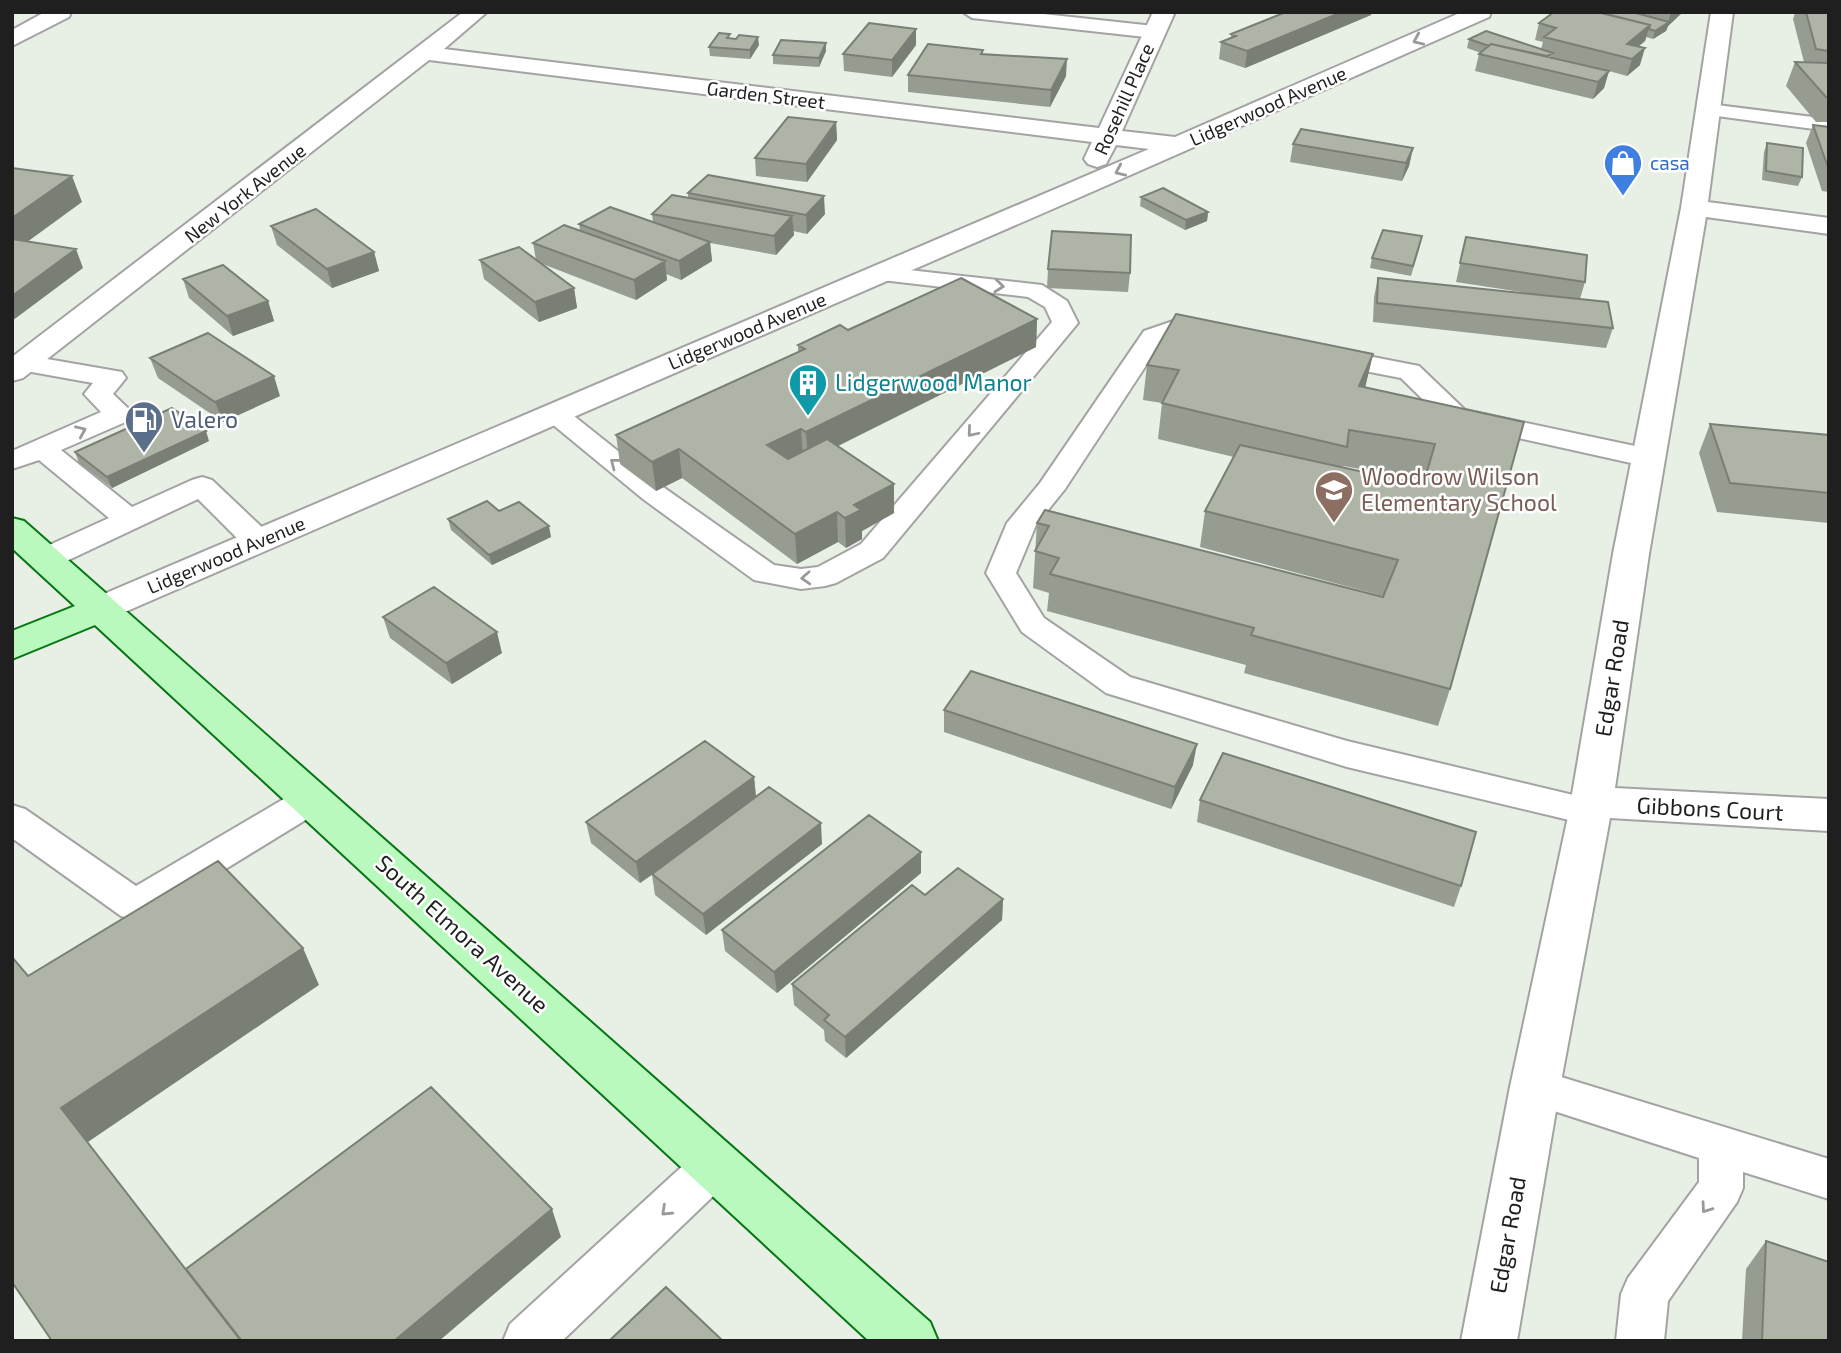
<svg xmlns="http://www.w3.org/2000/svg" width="1841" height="1353" font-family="'Exo 2',sans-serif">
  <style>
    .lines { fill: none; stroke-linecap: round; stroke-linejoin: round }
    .lane-casing { stroke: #a3a3a3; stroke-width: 4 }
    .street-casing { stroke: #a3a3a3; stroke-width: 4 }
    .secondary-casing { stroke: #057613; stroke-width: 4 }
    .lane { fill: #fff; fill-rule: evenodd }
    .street { fill: #fff; fill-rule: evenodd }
    .secondary { fill: #b9f9bd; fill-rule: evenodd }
    .wall { fill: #969c90; fill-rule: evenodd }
    .shaded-wall { fill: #7a7f75 }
    .building { fill: #aeb5a7; stroke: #7a7f75; stroke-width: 2 }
    .oneway { stroke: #9a9a9a }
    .labels { text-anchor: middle; stroke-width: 5; stroke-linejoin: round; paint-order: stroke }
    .far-street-label { font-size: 19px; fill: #1f1f1f; stroke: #fff }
    .far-shop-label { font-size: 19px; fill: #366cbe; stroke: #fff; text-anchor: start }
    .culture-label { font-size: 23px; fill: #0d838f; stroke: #fff; text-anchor: start }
    .service-label { font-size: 23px; fill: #4e5e75; stroke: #fff; text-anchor: start }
    .education-label { font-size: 23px; fill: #785e54; stroke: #fff; text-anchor: start }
    .street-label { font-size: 23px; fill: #1f1f1f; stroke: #fff }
  </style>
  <rect width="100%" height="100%" fill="#e8efe5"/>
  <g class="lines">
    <!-- lane casing -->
    <g class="lane-casing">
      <path id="lane" d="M963,12H1025L1154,26L1163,32L1154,38L972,18Z
        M1709,104L1829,119V131L1702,114L1699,110L1702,106Z
        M882,267L1042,285L1067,301L1078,323L883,558L836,583L825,586L801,589L754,580L643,499L540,414L544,408L554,406L564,408L663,487L774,565L801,569L818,567L861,544L1052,322L1045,307L1028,297L873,279L870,274L873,269Z
        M1179,319L1218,328L1222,333L1218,338L1209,341L1181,335L1162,341L1065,489L1036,525L1016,573L1044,618L1130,677L1347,741L1590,799L1603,802L1608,812L1603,822L1590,825L1347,767L1106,693L1022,632L986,573L1007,523L1040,483L1144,331Z
        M1327,348L1419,366L1465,410L1649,449L1659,452L1663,458L1659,464L1649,467L1446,422L1401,378L1318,362L1314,356L1318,350Z
        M24,355L122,372L126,378L113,394L134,414L130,420L61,450L132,507L192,480L202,477L212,480L269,534L273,541L269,548L258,550L247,548L198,499L56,566L45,569L34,566L30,559L34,552L109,518L39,460L12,469V451L101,412L84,394L93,383L15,369L12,361Z
        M312,786L325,790L330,799L325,808L149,916L135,920L121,916L12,838V805L25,809L136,886L299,790Z
        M1535,1069L1829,1159V1199L1743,1172V1188L1737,1202L1668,1301L1664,1341H1616L1621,1294L1628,1278L1699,1182V1158L1520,1100L1514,1087L1520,1074Z
        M716,1144L732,1150L738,1164L732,1178L562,1341H503L510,1324L700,1150Z"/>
    </g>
    <!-- street casing -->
    <g class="street-casing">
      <path id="street" d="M45,12H71L69,17L12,46V30Z
        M463,12H487L444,49L1099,128L1153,12H1175L1122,131L1175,137L1462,12H1491L1489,17L1094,191L111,618L98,622L85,618L80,610L85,602L1149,149L1116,145L1106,164L1097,167L1088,164L1084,159L1092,142L429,60L23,378L12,381V357Z
        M1711,12H1733L1708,202L1829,218V234L1706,217L1649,554L1615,788L1829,799V831L1610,818L1560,1087L1517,1341H1461L1510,1087L1569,812L1613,554L1681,208Z"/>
    </g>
    <!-- secondary casing -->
    <g class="secondary-casing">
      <path id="secondary" d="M12,518L24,521L930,1322L938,1341H869L95,625L12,659V631L75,606L12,548Z"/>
    </g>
    <!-- lane -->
    <use href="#lane" class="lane"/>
    <!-- street -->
    <use href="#street" class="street"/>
    <!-- secondary -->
    <use href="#secondary" class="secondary"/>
  </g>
  <!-- wall -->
  <path class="wall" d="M1554,12H1683L1668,26L1666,31L1653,39L1646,37L1645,41L1639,46L1640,65L1627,76L1609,71L1604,88L1593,99L1475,71L1479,54L1481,53L1467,48L1469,39L1541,49L1543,42L1535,40L1539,23Z
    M1790,12H1829V122H1816L1786,86L1795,62H1804L1793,19L1795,13Z
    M1371,15L1245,68L1219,59L1221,42L1231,38V34Z
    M730,39L759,45L750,59L710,56L709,47Z
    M826,43V51L819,67L773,64V55Z
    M916,45L892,77L844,71L843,54Z
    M983,50V54L1066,76L1050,107L908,92V75Z
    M836,122L837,140L807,182L756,176L755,158Z
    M1813,125L1829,127V192L1822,191L1806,143Z
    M1767,143L1802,177L1798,186L1762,180L1764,152Z
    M1293,144L1413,148L1409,166L1402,181L1290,162Z
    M688,193L825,214L807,234L793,231L794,235L776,255L710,243L712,261L681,280L666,274L667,280L636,300L540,263L574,288L577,308L539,322L484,279L480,260H536L533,243L580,230L579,224L653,222L652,214L688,198Z
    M1141,197L1208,212L1207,221L1185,230L1140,206Z
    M271,226L374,252L379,271L332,288L277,245Z
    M1466,237L1585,282L1580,299L1613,328L1606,348L1373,322L1374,297L1378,278L1527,293L1456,282Z
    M1420,246L1411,276L1370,268L1372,258Z
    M1048,269L1130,273L1128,292L1047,288Z
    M183,279L268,301L274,321L233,336L189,298Z
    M1037,319L1036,347L837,446L894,513L862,531V539L846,548L838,542L797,564L682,478L656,491L620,464L616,435L798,352V345L848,330Z
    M1373,354L1365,387L1524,422L1450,689L1438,726L1244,673L1246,665L1047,611L1049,593L1033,588L1037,523L1383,597V596L1200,547L1205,511L1234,457L1158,439L1162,403L1143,400L1147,365ZM1343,466L1424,480L1423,485L1343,468Z
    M150,358L280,396L223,422L158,378Z
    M1710,424L1829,435V523L1717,512L1699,453Z
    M209,441L112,488L79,463L75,452Z
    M499,511L551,537L492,565L451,530L448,519Z
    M383,617L502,653L452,684L390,638Z
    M944,710L1193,765L1171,809L944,732Z
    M754,777L756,796L822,844L706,935L655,895L652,875L640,883L591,843L586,822Z
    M1200,800L1461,886L1454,907L1197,822Z
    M921,873L777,993L725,951L722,930Z
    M925,895L1003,899L1002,920L846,1058L825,1041L824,1030L794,1005L792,984Z
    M1766,1241L1829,1341H1742L1746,1269Z"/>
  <!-- shaded-wall -->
  <path class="shaded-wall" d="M1342,12H1372L1371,15L1245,68L1247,51Z
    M1671,12H1683L1668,26L1666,31L1653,39L1655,31L1668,23Z
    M1650,25L1645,41L1626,57L1627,44Z
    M916,29V45L892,77V60Z
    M758,37L759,45L750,59V50Z
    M826,43V51L819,67V58Z
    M1645,48L1640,65L1627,76L1632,59Z
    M1067,59L1066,76L1050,107L1051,90Z
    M1609,71L1604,88L1593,99L1598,82Z
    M836,122L837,140L807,182L806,164Z
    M1413,148L1409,166L1402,181L1406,163Z
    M72,176L82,202L12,253V218Z
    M824,196L825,214L807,234L806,215Z
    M1208,212L1207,221L1185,230L1186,220Z
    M792,216L794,235L776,255L774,236Z
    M710,242L712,261L681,280L679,261Z
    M76,249L83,268L12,321V296Z
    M374,252L379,271L332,288L327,269Z
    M665,261L667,280L636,300L634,280Z
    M574,288L577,308L539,322L535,302Z
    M268,301L274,321L233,336L227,316Z
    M1037,319L1036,347L808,461L806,432Z
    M1373,354L1365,388L1359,386Z
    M274,376L280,396L223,422L215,402Z
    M801,429L803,458L770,474L767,445Z
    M206,431L209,441L112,488L107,477Z
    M679,449L682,478L656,491L652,462Z
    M894,484V513L862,531V539L846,548L845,518L854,505Z
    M837,512L838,542L797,564L795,534Z
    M549,526L551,537L492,565L489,555Z
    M497,632L502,653L452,684L446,663Z
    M1197,744L1193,765L1171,809L1175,787Z
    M754,777L756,798L640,883L636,862Z
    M821,823L822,844L706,935L703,914Z
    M921,852V873L777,993L774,972Z
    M1003,899L1002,920L846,1058L845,1037Z
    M303,948L319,985L85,1144L61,1108Z
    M552,1209L561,1237L439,1341H394Z"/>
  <!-- building -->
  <path class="building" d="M1286,12H1342L1247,51L1221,42L1236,36L1231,34Z
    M1554,12H1597L1650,25L1627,44L1645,48L1632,59L1544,37L1556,28L1539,23Z
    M1598,12H1632L1669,22L1655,31L1649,29L1650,25Z
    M1806,12H1829V51L1816,49Z
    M869,23L916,29L892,60L843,54Z
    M1486,31L1553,53L1547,56L1491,44L1489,46L1469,39Z
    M719,33L730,34L727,38L736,39L739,35L758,37L750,50L709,47Z
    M781,40L826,43L819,58L773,55Z
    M928,44L983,50L981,54L1067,59L1051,90L908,75Z
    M1491,44L1609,71L1598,82L1479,54Z
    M1795,62L1829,63V97H1826Z
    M788,117L836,122L806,164L755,158Z
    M1813,125L1829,127V170Z
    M1301,129L1413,148L1406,163L1293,144Z
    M1767,143L1803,148L1802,177L1766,171Z
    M12,168L72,176L12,218Z
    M708,175L824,196L806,215L688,193Z
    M1163,188L1208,212L1186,220L1141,197Z
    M672,195L792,216L774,236L652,214Z
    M610,207L710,242L679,261L579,224Z
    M316,209L374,252L327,269L271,226Z
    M564,225L665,261L634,280L533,243Z
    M1383,230L1422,236L1413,266L1372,258Z
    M1052,231L1131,235L1130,273L1048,269Z
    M1466,237L1587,255L1585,282L1460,263Z
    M12,239L76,249L12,296Z
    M519,247L574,288L535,302L480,260Z
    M223,265L268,301L227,316L183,279Z
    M961,278L1037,319L806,432L801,429L767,445L788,459L827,439L894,484L854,505L861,510L845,518L837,512L795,534L679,449L652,462L616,435L805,349L798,345L840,325L848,330Z
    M1378,278L1608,302L1613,328L1377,303Z
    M1176,314L1373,354L1359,386L1524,422L1450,689L1251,635L1254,628L1050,574L1059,558L1035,551L1049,526L1037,523L1045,510L1383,597L1398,560L1205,511L1240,445L1423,485L1435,444L1349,430L1347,447L1162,403L1179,370L1147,365Z
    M208,333L274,376L215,402L150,358Z
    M172,408L206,431L107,477L75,452Z
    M1710,424L1829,435V493L1730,483Z
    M487,501L499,511L519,502L549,526L489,555L448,519Z
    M434,587L497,632L446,663L383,617Z
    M971,671L1197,744L1175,787L944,710Z
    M705,741L754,777L636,862L586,822Z
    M1223,753L1476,832L1461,886L1200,800Z
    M769,787L821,823L703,914L652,874Z
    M869,815L921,852L774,972L722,930Z
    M218,861L303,948L61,1108L241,1341H52L12,1282V957L28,976Z
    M958,868L1003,899L845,1037L824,1020L829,1015L792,984L912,885L925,895Z
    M431,1087L552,1209L394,1341H242L186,1269Z
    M1766,1241L1829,1262V1341H1762Z
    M666,1287L723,1341H609Z"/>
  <!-- one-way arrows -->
  <defs><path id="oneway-chevron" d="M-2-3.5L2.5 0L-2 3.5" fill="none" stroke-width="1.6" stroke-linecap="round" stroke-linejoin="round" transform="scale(1.75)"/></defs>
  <g class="oneway">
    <use href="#oneway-chevron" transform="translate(1418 40) rotate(156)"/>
    <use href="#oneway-chevron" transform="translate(1120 171) rotate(156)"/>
    <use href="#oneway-chevron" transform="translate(999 286) rotate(6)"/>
    <use href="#oneway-chevron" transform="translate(81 431) rotate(-24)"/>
    <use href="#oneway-chevron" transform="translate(972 432) rotate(130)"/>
    <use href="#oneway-chevron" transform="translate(615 463) rotate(-142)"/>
    <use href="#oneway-chevron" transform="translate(806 578) rotate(177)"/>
    <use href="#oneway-chevron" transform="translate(1706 1208) rotate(125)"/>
    <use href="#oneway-chevron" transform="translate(666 1211) rotate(137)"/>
  </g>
  <!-- icons -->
  <defs>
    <g id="shop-pin" transform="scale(2.0125)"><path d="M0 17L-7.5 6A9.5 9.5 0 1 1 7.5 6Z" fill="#3f7fe0" stroke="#fff"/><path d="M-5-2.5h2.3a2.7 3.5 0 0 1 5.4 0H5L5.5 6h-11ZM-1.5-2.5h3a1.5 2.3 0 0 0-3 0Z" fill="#fff"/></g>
    <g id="building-pin" transform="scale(2.0125)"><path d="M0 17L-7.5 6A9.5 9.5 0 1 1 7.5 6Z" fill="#0f9aa8" stroke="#fff"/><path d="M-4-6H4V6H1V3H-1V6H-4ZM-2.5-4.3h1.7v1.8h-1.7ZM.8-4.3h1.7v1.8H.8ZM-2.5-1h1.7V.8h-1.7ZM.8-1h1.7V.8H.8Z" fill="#fff"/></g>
    <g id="fuel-pin" transform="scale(2.0125)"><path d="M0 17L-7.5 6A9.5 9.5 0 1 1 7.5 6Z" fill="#5c6f8a" stroke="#fff"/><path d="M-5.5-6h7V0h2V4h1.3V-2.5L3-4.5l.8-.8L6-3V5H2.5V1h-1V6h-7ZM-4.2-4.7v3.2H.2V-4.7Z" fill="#fff"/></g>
    <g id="school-pin" transform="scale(2.0125)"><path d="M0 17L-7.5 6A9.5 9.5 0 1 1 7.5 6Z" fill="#8d6e63" stroke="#fff"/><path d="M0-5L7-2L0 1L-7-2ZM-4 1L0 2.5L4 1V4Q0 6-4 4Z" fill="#fff"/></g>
  </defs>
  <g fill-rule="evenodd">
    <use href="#shop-pin" x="1623" y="163"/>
    <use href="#building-pin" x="808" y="383"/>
    <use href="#fuel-pin" x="144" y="420"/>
    <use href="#school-pin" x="1334" y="490"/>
  </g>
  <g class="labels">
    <!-- far-street labels -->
    <g class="far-street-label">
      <text transform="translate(766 95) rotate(7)" y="7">Garden Street</text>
      <text transform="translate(1124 99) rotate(-66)" y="7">Rosehill Place</text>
      <text transform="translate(1268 106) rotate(-24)" y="7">Lidgerwood Avenue</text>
      <text transform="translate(245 193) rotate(-38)" y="7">New York Avenue</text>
      <text transform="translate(747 331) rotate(-23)" y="7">Lidgerwood Avenue</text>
      <text transform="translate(226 555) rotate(-23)" y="7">Lidgerwood Avenue</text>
    </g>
    <!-- far-shop labels -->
    <g class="far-shop-label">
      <text x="1650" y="170">casa</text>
    </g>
    <!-- culture labels -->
    <g class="culture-label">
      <text x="835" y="391">Lidgerwood Manor</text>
    </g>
    <!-- service labels -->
    <g class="service-label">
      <text x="171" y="428">Valero</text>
    </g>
    <!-- education labels -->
    <g class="education-label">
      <text x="1361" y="485">Woodrow Wilson<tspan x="1361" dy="26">Elementary School</tspan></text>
    </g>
    <!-- street labels -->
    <g class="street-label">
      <text transform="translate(1612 678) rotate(-81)" y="8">Edgar Road</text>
      <text transform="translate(1710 809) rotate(3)" y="8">Gibbons Court</text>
      <text transform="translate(462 934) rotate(42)" y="8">South Elmora Avenue</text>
      <text transform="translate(1508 1235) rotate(-80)" y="8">Edgar Road</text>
    </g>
  </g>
  <!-- border -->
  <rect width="1841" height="1353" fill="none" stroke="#1f1f1f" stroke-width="28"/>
</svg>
